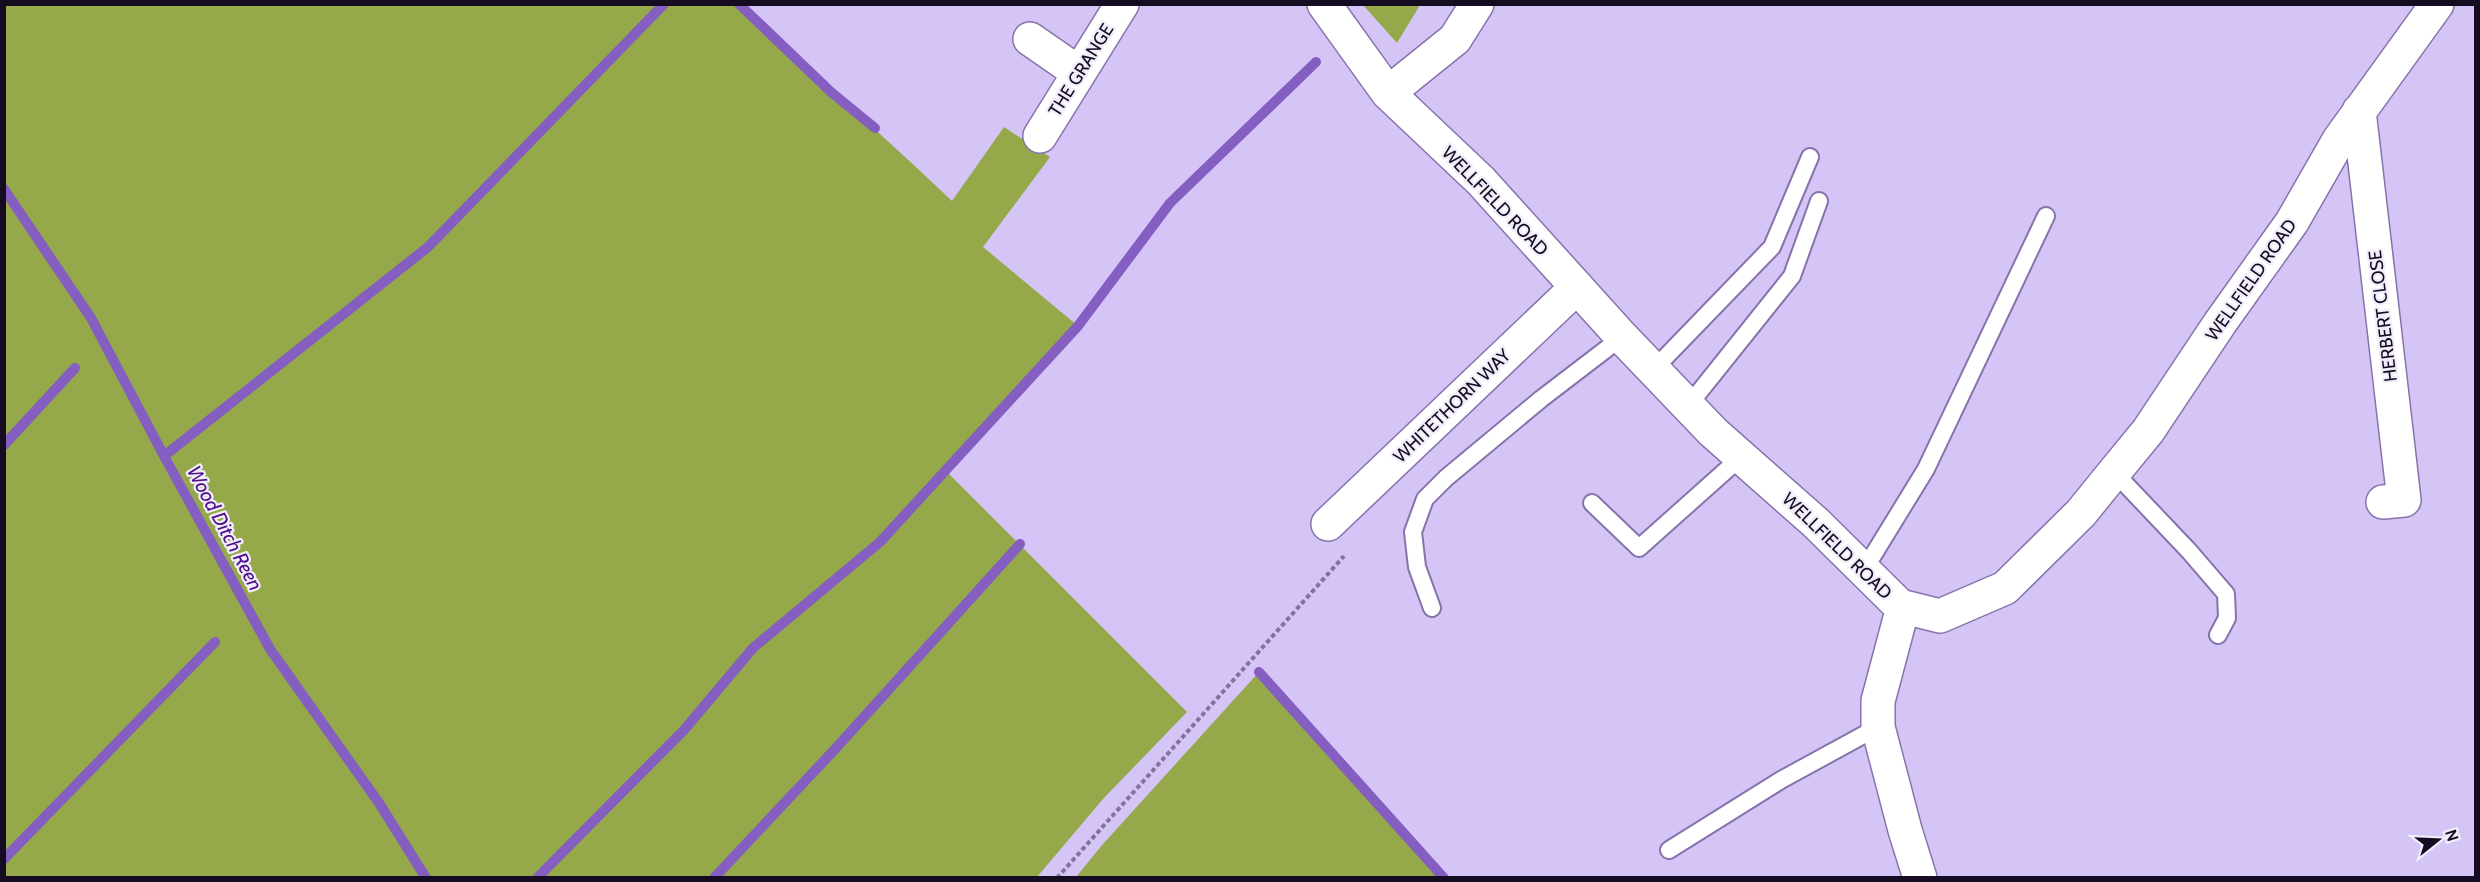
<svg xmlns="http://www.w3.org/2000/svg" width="2480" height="882" font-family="Cabin,sans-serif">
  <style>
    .green { fill: #95a84a }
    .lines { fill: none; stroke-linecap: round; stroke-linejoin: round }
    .stream { stroke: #845ec1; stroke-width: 10 }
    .lane-casing { stroke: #8773ac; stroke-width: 20 }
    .street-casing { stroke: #8773ac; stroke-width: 36 }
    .path { stroke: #81749a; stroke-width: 4; stroke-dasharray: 4.5 3; stroke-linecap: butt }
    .lane { stroke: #fff; stroke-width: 16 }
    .street { stroke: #fff; stroke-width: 33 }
    .labels { text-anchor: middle; stroke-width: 4.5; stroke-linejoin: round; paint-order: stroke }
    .street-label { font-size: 18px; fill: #150c22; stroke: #f1edfa }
    .water-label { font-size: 20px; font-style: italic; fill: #4f0f8c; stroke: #f1edfa }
  </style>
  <rect width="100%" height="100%" fill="#d5c5f7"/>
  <!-- green -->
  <path class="green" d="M5,5H739C809,71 882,134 952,201L1004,127L1050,157L983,247L1078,326L945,470L1187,712L1103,799L1037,877L5,878Z
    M1363,5H1420L1397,43Z
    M1259,672L1444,877H1076L1103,844Z"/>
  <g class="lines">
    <!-- stream -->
    <path class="stream" d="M739,4L831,92L875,128
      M4,189L91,318L164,456L270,649L379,803L426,878
      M4,445L75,368
      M164,456L428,247L664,4
      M1259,672L1444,878
      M4,859L215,642
      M537,878L684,730L753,648L880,542L1078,326L1170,203L1316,62
      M714,878L836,748L1020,544"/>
    <!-- lane casing -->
    <g class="lane-casing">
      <path id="lane" d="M1653,370L1772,247L1810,157
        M1688,406L1792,276L1819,201
        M2114,472L2189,551L2226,594L2227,618L2218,635
        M1592,503L1639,548L1741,457
        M1864,570L1926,469L2046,216
        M1432,608L1417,567L1413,532L1425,499L1446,478L1541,399L1622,337
        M1669,850L1781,780L1878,727"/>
    </g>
    <!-- street casing -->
    <g class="street-casing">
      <path id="street" d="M1324,4L1388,93L1481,181L1622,337L1713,432L1816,523L1900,606L1940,616L2005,588L2081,513L2111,476L2148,431L2220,323L2292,222L2339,140L2437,4
        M1030,39L1079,73
        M1388,93L1455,39L1477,4
        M2359,111L2404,500L2383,502
        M1040,136L1122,4
        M1328,524L1577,287
        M1903,607L1878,701V727L1905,830L1920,878"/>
    </g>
    <!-- path -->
    <path class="path" d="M1057,878L1344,556"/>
    <!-- lane -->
    <use href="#lane" class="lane"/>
    <!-- street -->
    <use href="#street" class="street"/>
  </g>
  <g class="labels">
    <!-- street labels -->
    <g class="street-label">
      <text transform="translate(1081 70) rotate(-58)" y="6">THE GRANGE</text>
      <text transform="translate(1495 201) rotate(46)" y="6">WELLFIELD ROAD</text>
      <text transform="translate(2251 280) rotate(-55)" y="6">WELLFIELD ROAD</text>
      <text transform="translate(2383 316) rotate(-97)" y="6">HERBERT CLOSE</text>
      <text transform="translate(1452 406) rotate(-44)" y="6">WHITETHORN WAY</text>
      <text transform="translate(1837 546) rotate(44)" y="6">WELLFIELD ROAD</text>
    </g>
    <!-- water labels -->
    <g class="water-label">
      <text transform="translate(225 528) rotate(62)" y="7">Wood Ditch Reen</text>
    </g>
  </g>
  <!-- border -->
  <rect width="2480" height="882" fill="none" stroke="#150c22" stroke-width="12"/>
  <!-- north arrow -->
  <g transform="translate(2438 840) rotate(72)" stroke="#f1edfa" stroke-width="4.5" paint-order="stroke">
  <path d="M0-4.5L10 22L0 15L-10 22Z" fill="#150c22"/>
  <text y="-9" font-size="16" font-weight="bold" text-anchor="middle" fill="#150c22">N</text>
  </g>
</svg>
